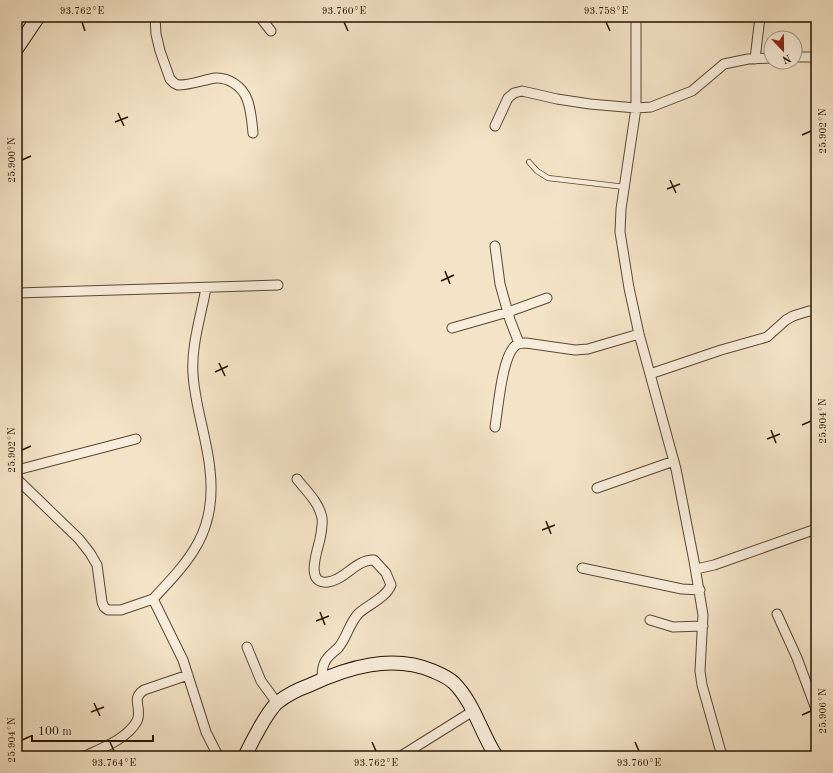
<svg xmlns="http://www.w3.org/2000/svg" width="833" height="773" font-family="'Old Standard TT',serif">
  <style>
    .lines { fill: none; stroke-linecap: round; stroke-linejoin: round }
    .lane-casing { stroke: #5a4732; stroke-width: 6 }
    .street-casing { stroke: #5a4732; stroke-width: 11 }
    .secondary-casing { stroke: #261301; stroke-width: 15 }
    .lane { stroke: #f8eddb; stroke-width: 4.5 }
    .street { stroke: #f8eddb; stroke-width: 9 }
    .secondary { stroke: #f8eddb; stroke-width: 13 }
    .ticks { fill: none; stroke: #261301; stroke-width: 1.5 }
    .neatline { fill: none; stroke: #261301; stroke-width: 1.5 }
    .ticks-label { font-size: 10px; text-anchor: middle; fill: #261301 }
  </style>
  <rect width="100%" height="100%" fill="#f4e4c7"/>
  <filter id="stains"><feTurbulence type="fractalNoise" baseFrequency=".005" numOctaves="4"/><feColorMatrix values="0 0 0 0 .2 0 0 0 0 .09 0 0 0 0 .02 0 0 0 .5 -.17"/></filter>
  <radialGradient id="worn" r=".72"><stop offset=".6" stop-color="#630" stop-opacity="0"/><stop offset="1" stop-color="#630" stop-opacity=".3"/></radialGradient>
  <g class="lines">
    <!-- lane casing -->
    <g class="lane-casing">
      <path id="lane" d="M529,162L537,171L548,178L625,187"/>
    </g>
    <!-- street casing -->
    <g class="street-casing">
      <path id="street" d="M155,17L156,34L160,51L170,79L174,83L178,85C191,85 203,80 215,78C228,77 242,86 247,99C251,109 252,122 253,133
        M260,17L271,31
        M636,17V108L621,209L620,232L629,288L639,334L676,469L694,561L703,615L700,671L702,685L722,756
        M795,57H816
        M755,59L760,17
        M495,126L508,98L514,93L522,91L557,99L590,104L636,108L651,107L692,91L724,64L748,59L771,58
        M495,246L500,284L510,320L519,343
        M17,293L278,285
        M452,328L508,312L547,298
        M650,374L721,350L767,337L786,320L793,316L809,311L816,312
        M495,427C498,409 502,357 515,346C518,343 522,343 526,343L575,350L588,349L639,334
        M17,470L136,439
        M17,479L79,539L90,553L97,565L102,602L104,607L108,610H121L153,599L183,660L206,732L218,756
        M297,479C306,491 319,502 322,518C323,524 321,533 320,539C318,549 304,585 328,582C345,580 356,559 374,560L386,573L391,585C386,598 369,604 359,613C349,623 347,638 338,648C333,653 326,657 324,664C322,669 322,674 322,679
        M597,488L674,461
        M582,568L682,589L700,590
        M696,569L714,565L816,529
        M153,599C192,558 217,530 210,470C207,438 195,407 193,374C191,346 201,316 206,288
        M777,614L797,658L816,709
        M650,620L673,627L703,626
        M247,647L261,681L277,703
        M85,756C102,748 127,739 137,721C143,708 130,699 144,690L188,675
        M401,756L473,711"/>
    </g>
    <!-- secondary casing -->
    <g class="secondary-casing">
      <path id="secondary" d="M17,48L38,17
        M245,756C251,743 268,710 278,702C288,694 299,689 310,685C348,667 392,654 433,671C440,674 448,677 454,683C474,703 481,733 496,756"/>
    </g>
    <!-- lane -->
    <use href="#lane" class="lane"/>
    <!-- street -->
    <use href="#street" class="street"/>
    <!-- secondary -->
    <use href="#secondary" class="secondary"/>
  </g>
  <!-- ticks -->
  <path class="ticks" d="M82,22L85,31M344,22L348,31M606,22L610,31M118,113L124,126M115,122L128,117M802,135L811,131M22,160L31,156M670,180L676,193M667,189L680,184M445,271L450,284M441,281L454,275M219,363L225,376M215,372L228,366M802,425L811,421M771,430L776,443M767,439L780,434M22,450L31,446M546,521L551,534M542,530L555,525M320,612L325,625M316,621L329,616M94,703L100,716M91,712L104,707M802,715L811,711M22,740L31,736M110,742L114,751M372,742L376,751M635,742L639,751"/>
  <!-- margin -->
  <rect width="833" height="773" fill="none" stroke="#f4e4c7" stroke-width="44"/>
  <!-- north arrow -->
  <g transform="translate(783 50) rotate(158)"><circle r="19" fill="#f8eddb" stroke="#a49684"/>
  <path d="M0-3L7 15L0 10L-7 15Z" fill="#8f2418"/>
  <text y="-6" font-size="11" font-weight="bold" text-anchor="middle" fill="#261301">N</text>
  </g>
  <!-- scale -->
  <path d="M32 735v6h121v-6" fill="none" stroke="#261301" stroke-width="2"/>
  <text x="38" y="735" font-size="12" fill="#261301" stroke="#f8eddb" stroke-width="3" paint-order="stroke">100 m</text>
  <rect x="22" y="22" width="789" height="729" class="neatline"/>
  <g class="ticks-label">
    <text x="82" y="14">93.762°E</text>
    <text x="344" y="14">93.760°E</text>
    <text x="606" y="14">93.758°E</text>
    <text transform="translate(822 131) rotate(-90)" y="4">25.902°N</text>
    <text transform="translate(11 160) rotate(-90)" y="4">25.900°N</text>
    <text transform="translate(822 421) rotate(-90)" y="4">25.904°N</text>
    <text transform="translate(11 450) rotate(-90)" y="4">25.902°N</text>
    <text transform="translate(822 711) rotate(-90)" y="4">25.906°N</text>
    <text transform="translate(11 740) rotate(-90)" y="4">25.904°N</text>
    <text x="114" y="766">93.764°E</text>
    <text x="376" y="766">93.762°E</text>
    <text x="639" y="766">93.760°E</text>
  </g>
  <rect width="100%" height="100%" filter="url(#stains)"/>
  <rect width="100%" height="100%" fill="url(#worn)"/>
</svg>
